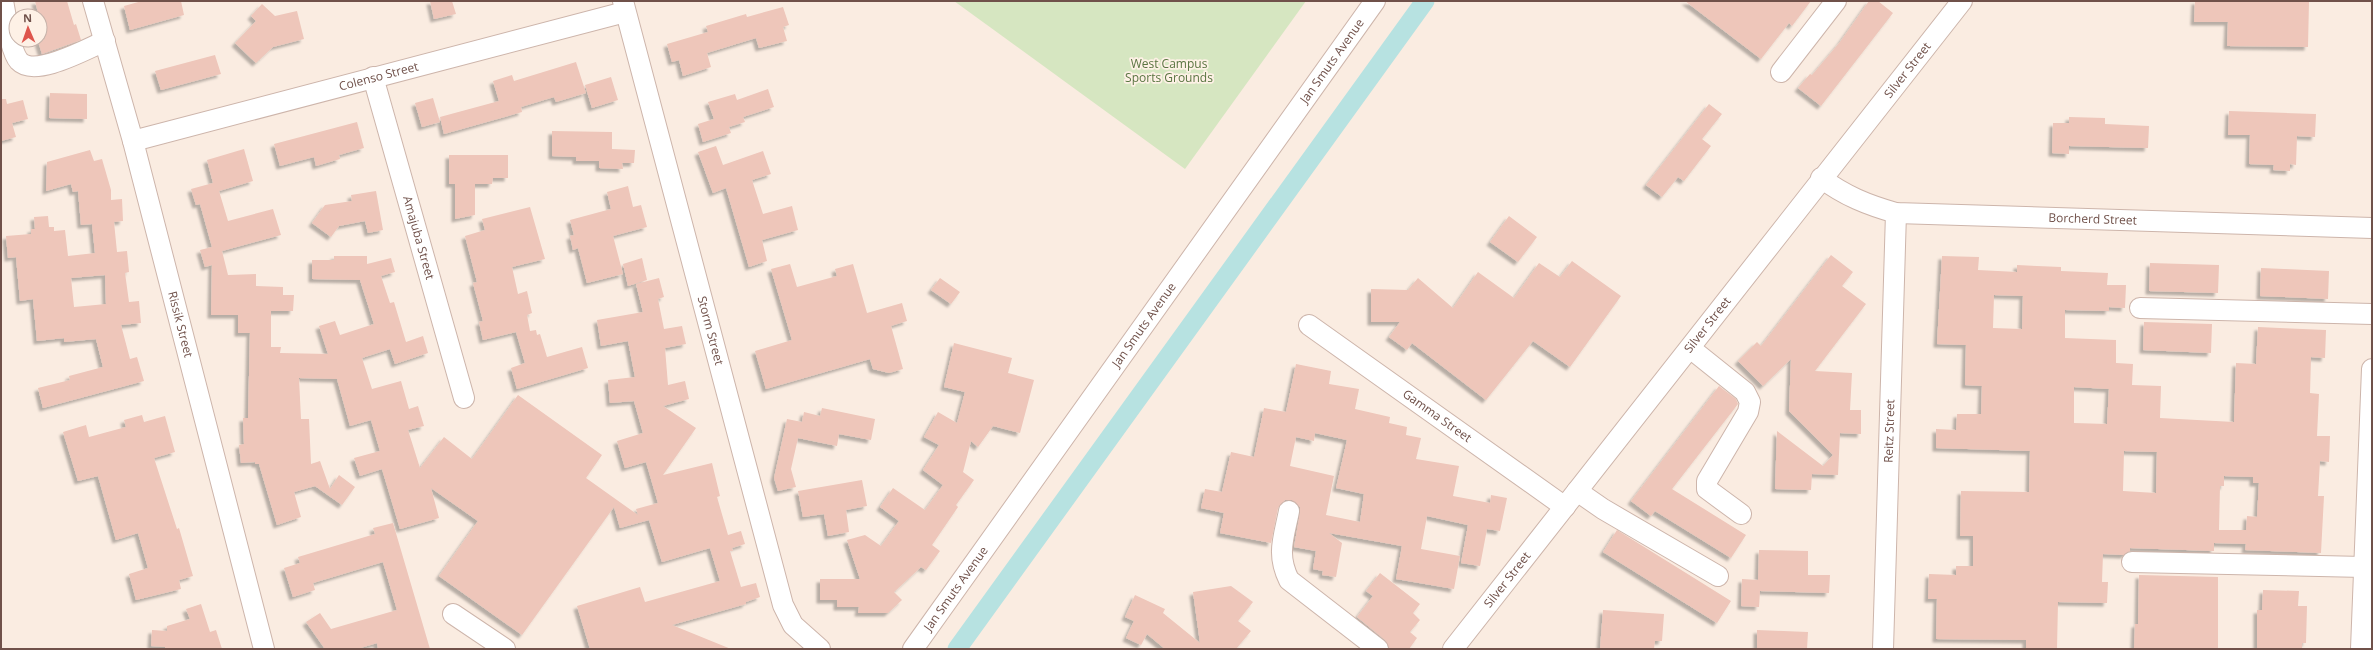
<svg xmlns="http://www.w3.org/2000/svg" width="2373" height="650" font-family="'Open Sans',sans-serif">
  <style>
    .green { fill: #d6e6c1 }
    .lines { fill: none; stroke-linecap: round; stroke-linejoin: round }
    .canal { stroke: #b7e2e1; stroke-width: 19 }
    .building { fill: #eec6ba; fill-rule: evenodd; filter: url(#shadow) }
    .minor-casing { stroke: #cdb5ab; stroke-width: 22 }
    .minor { stroke: #fff; stroke-width: 20 }
    .labels { text-anchor: middle; stroke-width: 3.5; stroke-linejoin: round; paint-order: stroke }
    .street-label { font-size: 12px; fill: #70514a; stroke: #fef1e6 }
    .park-label { font-size: 12px; fill: #5a7542; stroke: #fef1e6 }
  </style>
  <defs>
    <filter id="shadow"><feDropShadow dx="-3.5" dy="3.5" stdDeviation="1" flood-color="#0004"/></filter>
  </defs>
  <rect width="100%" height="100%" fill="#faece1"/>
  <!-- green -->
  <path class="green" d="M954,1H1306L1185,169Z"/>
  <g class="lines">
    <!-- canal -->
    <path class="canal" d="M957,649L1425,1"/>
  </g>
  <!-- building -->
  <path class="building" d="M35,1H67L74,25L76,24L81,40L42,54L38,41L45,39Z
    M142,1H181L184,15L130,30L124,6Z
    M430,1H452L456,14L434,19Z
    M1685,1H1811L1792,26L1789,23L1761,59Z
    M1869,1H1878L1893,13L1821,106L1798,88L1810,74L1812,75L1840,42Z
    M2195,1H2309L2308,47L2227,46L2228,22H2194Z
    M262,4L275,16L297,11L304,39L273,47L256,63L235,43L256,21L251,16Z
    M783,7L789,25L783,27L787,41L759,48L756,38L707,53L711,67L683,76L679,60L672,62L667,44L708,32L706,26L746,14L747,17Z
    M215,55L221,74L161,90L155,71Z
    M576,62L586,93L556,102L554,97L521,107L522,112L444,134L440,117L499,101L493,81L512,75L514,81Z
    M611,77L618,100L592,108L585,85Z
    M768,89L774,107L743,117L745,122L729,127L731,133L703,142L698,124L714,119L708,102L735,94L737,100Z
    M50,93L87,94V119L49,118Z
    M433,98L440,122L422,127L415,103Z
    M1,99H6L7,104L23,100L28,119L12,123L16,137L1,141Z
    M1709,104L1722,114L1702,139L1711,146L1684,181L1678,177L1662,197L1646,185Z
    M2229,111L2316,114L2315,137L2297,136L2296,165L2290,164V171L2273,170L2274,165L2249,164L2250,135H2228Z
    M2069,117L2105,118V124L2149,126L2148,148L2069,146V154L2052,153L2053,123H2069Z
    M357,122L364,148L339,155L340,159L316,166L314,157L280,166L274,144Z
    M552,131L612,132V149L635,150L634,163H622L623,169L599,168V161H576V157L552,156Z
    M716,146L723,165L763,151L771,174L752,180L763,214L792,206L798,230L762,240L767,261L749,267L726,188L713,193L698,152Z
    M244,149L253,181L219,191L228,221L273,209L281,235L222,251L228,275L256,274V286L283,287V295H294L293,311H271V347H281L280,353L328,354L319,326L335,321L340,335L374,324L360,280L312,279V260H334V256H367V264L391,258L395,272L381,276L390,303L394,302L406,342L423,336L428,353L395,364L390,349L362,358L372,389L401,381L409,409L418,406L424,426L408,430L420,468L444,437L472,459L518,395L602,455L586,478L638,515L636,509L658,503L646,462L625,468L617,441L643,433L634,401L610,403L608,380L635,377L628,341L601,346L597,320L643,312L636,284L659,278L664,297L658,299L664,329L682,326L686,344L665,348L668,385L685,381L689,399L663,406L696,428L663,475L712,463L720,496L717,497L728,535L741,531L745,544L732,548L733,551H730L741,587L756,583L760,597L746,602V604L672,625L731,649H590L577,606L640,587L645,602L720,581L710,548L662,562L649,520L620,528L614,507L522,635L439,576L478,521L431,488L439,518L400,529L382,469L360,476L354,458L380,451L371,420L350,426L337,379L299,378L301,419H309L311,464L320,461L330,489L339,475L355,487L342,505L315,486L294,492L301,517L277,525L259,464H255V462L241,463L239,445L244,444L243,418H248L250,333H238V315H211L212,265L205,267L200,250L212,247L200,204L196,205L191,189L213,183L207,160Z
    M90,150L94,161L102,159L111,190V200L122,199L123,221L114,222L117,252L127,251L129,272L125,273L129,302L139,301L141,323L121,325L130,359L137,357L144,381L43,408L38,388L70,380L69,376L103,367L96,339L64,342V338L37,341L33,299L20,301L16,257L8,258L6,236L31,234V229H35L34,217L48,216L49,227H54V231L65,230L68,256L95,253L92,224L81,225L78,191L73,192L71,184L46,191L47,162ZM105,275L106,304L74,307L71,278Z
    M449,155H508V178H493L492,184H475V215L455,219V184H449Z
    M628,186L633,207L641,205L647,227L613,236L623,274L587,283L578,248L573,250L570,236L574,235L570,220L611,209L607,192Z
    M376,191L383,230L368,233L365,221L339,226L331,237L312,223L325,205L352,201L351,195Z
    M530,207L545,259L512,267L518,294L527,291L532,313L527,315L530,331L536,330L537,335L540,334L547,357L582,347L588,368L517,389L511,368L525,363L516,332L483,340L479,322L483,321L473,283L477,282L465,236L485,230L482,219Z
    M1509,216L1537,237L1518,262L1490,242Z
    M1831,255L1853,272L1842,286L1866,304L1815,371L1852,373L1850,410H1861V434L1840,433L1838,475L1812,474L1811,490L1775,489L1777,431L1823,466L1833,455L1789,411L1791,359L1763,386L1738,361L1757,342L1761,346Z
    M1942,256L1979,257L1978,270L2017,272V265L2061,267V271L2108,273L2107,285H2126L2125,308L2109,307V311L2065,310V338L2116,340V363L2133,364L2132,385L2161,386L2160,418L2234,422L2236,363L2256,364L2258,327L2326,330L2325,358L2311,357L2310,393L2319,394L2317,436H2330L2329,462L2320,461L2318,496H2324L2321,553L2245,550L2246,544L2214,543V551L2130,548V551L2124,555L2103,554L2102,582H2108L2107,603L2058,602L2057,649H2026V640L1936,639L1937,599H1928L1929,574L1956,575V566H1973V536H1960L1961,491L2029,492L2030,451L1936,448V429L1956,430L1957,414H1981L1982,386L1965,385L1966,345L1937,344ZM1994,295L2023,296L2022,329L1993,328ZM2074,387L2109,389L2107,424L2074,423ZM2124,451L2157,452L2156,493L2123,491ZM2224,476L2253,477V483H2259L2257,517L2247,516L2246,530H2219L2220,486H2224Z
    M642,258L647,280L628,286L623,264Z
    M1572,261L1621,296L1570,367L1533,341L1486,400L1412,343L1407,350L1389,337L1400,322H1371V289L1408,290L1418,278L1453,308L1478,272L1514,298L1539,263L1560,277Z
    M2150,263L2219,265L2218,293L2149,291Z
    M790,264L797,287L837,276L835,269L853,264L867,313L902,303L907,321L891,326L903,369L889,373L873,369L870,359L766,389L755,351L792,340L771,269Z
    M2261,268L2329,271L2328,299L2260,296Z
    M940,278L960,292L951,304L931,290Z
    M2144,322L2212,324L2211,353L2143,350Z
    M954,343L1012,358L1008,373L1034,380L1020,433L993,426L978,447L971,441L963,472L974,480L956,505L958,507L932,545L940,551L926,570L921,567L894,592L902,600L888,613H858L859,607H837V600H820V579H860L847,540L865,535L881,546L899,521L880,507L893,488L925,510L943,485L923,470L939,445L924,437L938,412L957,423L965,392L944,387Z
    M1296,364L1331,371L1329,384L1359,389L1355,409L1390,417L1389,423L1407,427L1406,435L1421,438L1416,459L1459,466L1453,496L1490,503L1491,495L1507,498L1500,531L1487,529L1480,566L1461,563L1468,525L1427,516L1421,549L1460,556L1454,589L1396,579L1402,546L1329,533L1342,543L1336,577L1322,575L1323,571L1313,569L1316,551L1294,547L1300,513V507L1292,500H1285L1278,508L1271,543L1220,533L1224,513L1201,508L1205,489L1222,492L1231,452L1254,457L1264,408L1286,412ZM1315,433L1347,440L1336,488L1364,494L1360,522L1326,515L1334,476L1290,466L1296,437L1314,441Z
    M1719,386L1736,399L1738,404L1672,489L1746,535L1731,558L1655,511L1651,516L1631,501Z
    M822,408L875,419L871,440L839,434L837,446L798,438L791,469L796,487L778,491L774,478L787,419L802,422L804,412L820,416Z
    M142,415L144,422L165,416L175,452L154,458L177,529L179,528L193,576L179,580L181,589L136,600L129,574L148,568L138,533L116,540L98,476L78,481L63,432L86,425L89,437L126,427L124,420Z
    M862,480L867,506L846,510L849,532L828,536L824,514L803,517L798,491Z
    M393,523L430,649H378L377,643L357,649H325L306,622L320,613L331,629L397,610L383,562L313,583L315,590L293,597L284,568L300,563L298,557L375,534L373,528Z
    M1617,530L1731,601L1717,623L1603,552Z
    M1759,550L1808,551V575H1830L1829,593L1760,591L1759,607L1741,606L1742,579L1758,580Z
    M1380,573L1420,604L1413,613L1420,620L1410,632L1417,638L1409,649H1389L1385,640L1357,617L1373,596L1366,591Z
    M2139,575L2218,577V649H2134L2135,624H2138Z
    M1231,586L1253,602L1238,621L1251,631L1236,649H1165L1147,634L1141,645L1126,638L1134,621L1125,617L1135,595L1165,609L1163,613L1200,643L1193,592Z
    M2263,590L2299,591L2298,606H2307L2306,643H2302V649H2257V610H2262Z
    M201,604L210,632L216,630L222,649H165V647L151,646L152,630L167,631V626L190,619L186,609Z
    M1603,610L1664,614L1662,641H1655L1654,649H1600Z
    M1757,630L1808,632L1807,649H1757Z"/>
  <g class="lines">
    <!-- minor casing -->
    <g class="minor-casing">
      <g id="minor">
        <path d="M3,1C6,15 10,51 19,61C35,78 86,49 105,41"/>
        <path id="s1" d="M93,1L133,141L264,649"/>
        <path id="s2" d="M623,1L783,605L793,625L820,649"/>
        <path d="M1781,72L1836,1"/>
        <path id="s3" d="M373,77L464,398"/>
        <path id="s4" d="M133,141L625,12"/>
        <path id="s5" d="M1821,178C1845,196 1868,205 1896,213L2372,228"/>
        <path d="M2140,308L2372,314"/>
        <path id="s6" d="M1309,325L1565,507"/>
        <path d="M1690,348L1745,392L1750,402L1748,412L1707,481V489L1741,514"/>
        <path d="M1577,491L1603,509L1718,576"/>
        <path d="M1289,511C1284,537 1276,554 1289,580L1378,649"/>
        <path d="M2132,562L2364,567"/>
        <path d="M453,614L505,649"/>
        <path id="s7" d="M913,649L1375,1"/>
        <path id="s8" d="M1453,649L1962,1"/>
        <path id="s9" d="M1883,649L1896,213"/>
        <path d="M2361,649L2372,369"/>
      </g>
    </g>
    <!-- minor -->
    <use href="#minor" class="minor"/>
  </g>
  <g class="labels">
    <!-- street labels -->
    <g class="street-label">
      <text dy="4" stroke="none"><textPath href="#s7" startOffset="722">Jan Smuts Avenue</textPath></text>
      <text dy="4" stroke="none"><textPath href="#s8" startOffset="736">Silver Street</textPath></text>
      <text dy="4" stroke="none"><textPath href="#s4" startOffset="254">Colenso Street</textPath></text>
      <text dy="4" stroke="none"><textPath href="#s5" startOffset="280">Borcherd Street</textPath></text>
      <text dy="4" stroke="none"><textPath href="#s3" startOffset="167">Amajuba Street</textPath></text>
      <text dy="4" stroke="none"><textPath href="#s1" startOffset="335">Rissik Street</textPath></text>
      <text dy="4" stroke="none"><textPath href="#s8" startOffset="412">Silver Street</textPath></text>
      <text dy="4" stroke="none"><textPath href="#s7" startOffset="398">Jan Smuts Avenue</textPath></text>
      <text dy="4" stroke="none"><textPath href="#s2" startOffset="341">Storm Street</textPath></text>
      <text dy="4" stroke="none"><textPath href="#s6" startOffset="157">Gamma Street</textPath></text>
      <text dy="4" stroke="none"><textPath href="#s9" startOffset="218">Reitz Street</textPath></text>
      <text dy="4" stroke="none"><textPath href="#s8" startOffset="88">Silver Street</textPath></text>
      <text dy="4" stroke="none"><textPath href="#s7" startOffset="74">Jan Smuts Avenue</textPath></text>
    </g>
    <!-- park labels -->
    <g class="park-label">
      <text x="1169" y="68">West Campus<tspan x="1169" dy="14">Sports Grounds</tspan></text>
    </g>
  </g>
  <!-- border -->
  <rect width="2373" height="650" fill="none" stroke="#70514a" stroke-width="4"/>
  <!-- north arrow -->
  <g transform="translate(28 28) rotate(358)"><circle r="19" fill="#fef1e6" stroke="#c5b1a8"/>
  <path d="M0-3L7 15L0 10L-7 15Z" fill="#de554c"/>
  <text y="-6" font-size="11" font-weight="bold" text-anchor="middle" fill="#70514a">N</text>
  </g>
</svg>
